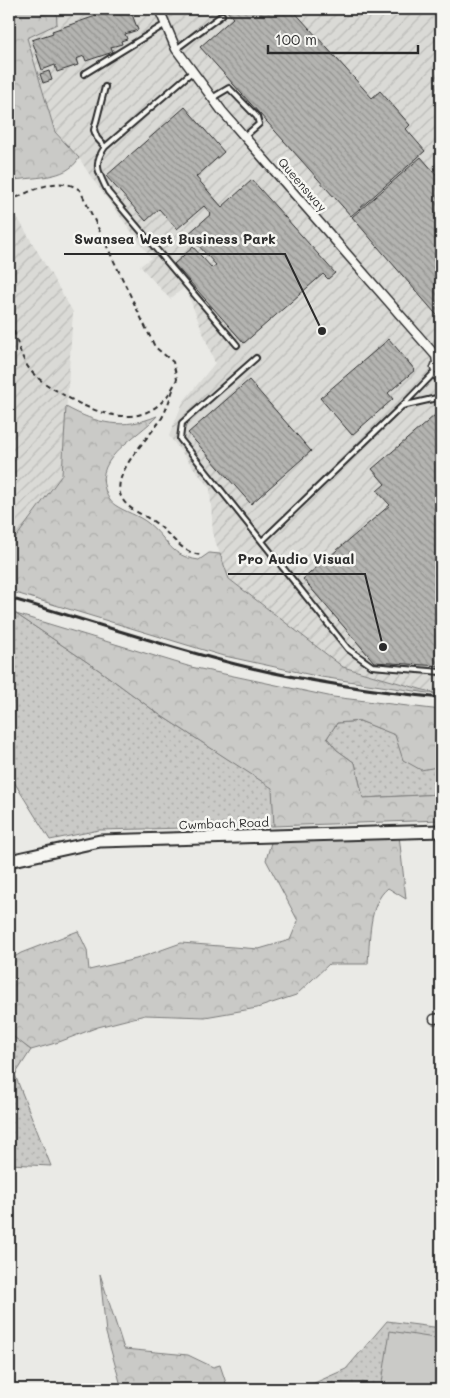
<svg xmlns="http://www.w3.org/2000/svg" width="450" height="1398" font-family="Mali,sans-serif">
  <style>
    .industrial { fill: url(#industrial-furrows) }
    .grass { fill: url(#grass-dots); stroke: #7a7a79 }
    .forest { fill: url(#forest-crowns); stroke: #7a7a79 }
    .pitch { fill: #cacac7; stroke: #7a7a79 }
    .building { fill: url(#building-back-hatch); stroke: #2b2b2b }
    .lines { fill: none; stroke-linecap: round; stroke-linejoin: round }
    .lane-casing { stroke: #2b2b2b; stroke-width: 8 }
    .street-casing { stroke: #2b2b2b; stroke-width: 11 }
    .secondary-casing { stroke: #2b2b2b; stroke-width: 15 }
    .path { stroke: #2b2b2b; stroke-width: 2; stroke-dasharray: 5 4; stroke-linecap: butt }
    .lane { stroke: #f6f6f2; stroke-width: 4 }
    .street { stroke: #f6f6f2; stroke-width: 8 }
    .secondary { stroke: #f6f6f2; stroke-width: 11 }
    .rail { stroke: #2b2b2b; stroke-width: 3 }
    .labels { text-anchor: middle; stroke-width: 5; stroke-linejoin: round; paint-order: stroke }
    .street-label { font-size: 12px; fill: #2b2b2b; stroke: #f6f6f2 }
    .leader { fill: none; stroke: #2b2b2b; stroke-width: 2 }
    .callout-dot { fill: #2b2b2b; stroke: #f6f6f2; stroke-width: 2 }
    .callout-label { font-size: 14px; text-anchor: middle; font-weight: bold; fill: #2b2b2b; stroke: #f6f6f2; stroke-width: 5; stroke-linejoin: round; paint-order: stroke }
  </style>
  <defs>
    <pattern id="industrial-furrows" width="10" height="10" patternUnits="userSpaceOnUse" patternTransform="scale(1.25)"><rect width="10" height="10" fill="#dadad6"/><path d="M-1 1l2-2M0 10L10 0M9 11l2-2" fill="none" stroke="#bbbbb8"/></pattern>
    <pattern id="grass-dots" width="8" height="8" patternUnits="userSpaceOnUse" patternTransform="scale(1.25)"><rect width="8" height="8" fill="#cacac7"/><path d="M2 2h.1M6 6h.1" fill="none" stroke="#aeaeab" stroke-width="1.8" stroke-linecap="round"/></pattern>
    <pattern id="forest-crowns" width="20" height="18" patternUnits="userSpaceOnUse" patternTransform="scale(1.25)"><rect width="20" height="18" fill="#cacac7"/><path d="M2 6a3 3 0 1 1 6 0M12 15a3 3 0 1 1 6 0" fill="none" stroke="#aeaeab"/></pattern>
    <pattern id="building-back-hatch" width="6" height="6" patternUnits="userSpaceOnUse" patternTransform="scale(1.25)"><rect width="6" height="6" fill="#b4b4b1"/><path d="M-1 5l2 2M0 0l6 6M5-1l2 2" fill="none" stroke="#939390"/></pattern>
  </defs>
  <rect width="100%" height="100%" fill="#eaeae6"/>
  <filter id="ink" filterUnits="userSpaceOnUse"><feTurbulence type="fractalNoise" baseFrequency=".02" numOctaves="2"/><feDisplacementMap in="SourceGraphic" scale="10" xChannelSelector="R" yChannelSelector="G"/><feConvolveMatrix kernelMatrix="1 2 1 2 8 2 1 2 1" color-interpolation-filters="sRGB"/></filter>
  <g filter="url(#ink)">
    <!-- industrial -->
    <path class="industrial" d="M56,9H441V695L343,667L229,579L213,535L210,489L169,436L183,402L215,363L185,287L170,299L140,266L151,258L91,177L79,158L55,132L27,38L57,24Z
      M9,203L73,312L62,475L9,547Z"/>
    <!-- grass -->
    <path class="grass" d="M9,612L16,614L99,670L160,715L273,788L274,826L99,830L50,840L9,774Z
      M360,721L396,735L437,767L441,761V794L363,798L355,763L337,750L327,738L337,723Z
      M9,1030L12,1035L31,1050L15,1075L51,1166L9,1164Z
      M387,1321L441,1328V1389H301L346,1369Z"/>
    <!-- forest -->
    <path class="forest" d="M9,9H56L57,24L27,38L55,132L79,158C66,181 32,176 9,181Z
      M66,407C97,424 124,430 157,416C139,437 94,457 105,489C106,494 110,502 115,505C125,512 138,515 148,523C170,541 169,556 199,560L209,553L220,554L229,579L343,667L441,695L321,677L220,655L9,591V547L62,475Z
      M16,614L191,667L333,697L441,710V761L437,767L421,770L403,760L395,735L360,721L337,723L327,738L337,750L355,763L363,798L441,794V820L274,826L272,788L160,715L99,670Z
      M399,835L406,899L388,888C368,904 370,940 368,964H329L296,995L257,1008L205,1017L145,1015L98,1027L59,1042L31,1050L11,1035L9,1030V960L21,953L78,931L87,950L89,970L136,959L181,943L259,949L290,940L298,921L266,860L272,839Z
      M100,1274L124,1349L188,1355L213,1367L220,1365L228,1389H122L106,1333Z"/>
    <!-- pitch -->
    <path class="pitch" d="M390,1331L441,1339V1389H381Z"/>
    <!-- building -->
    <path class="building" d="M116,9H130L138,30L125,34L127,39L121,41L122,44L111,47L113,52L86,61L84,56L76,59L78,65L57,72L55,65L42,70L32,40L53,33L52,31Z
      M225,9H292L372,98L380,91L410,125L406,129L425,151L351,216L200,47L233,18Z
      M49,71L52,80L43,83L40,74Z
      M185,107L224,152L196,177L222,207L252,180L335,273L328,279L323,274L244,343L174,264L193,247L212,268L216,265L188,234L211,214L204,206L177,229L159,209L146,221L106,176Z
      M421,157L441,180V320L352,217Z
      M389,339L415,370L388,393L393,399L352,435L320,398Z
      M249,380L311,451L251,504L188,433Z
      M441,410V666L374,662L303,579L390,505L377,491L385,484L372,469Z"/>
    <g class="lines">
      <!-- lane casing -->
      <g class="lane-casing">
        <path id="lane" d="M176,49L222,15
          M192,72L105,147C92,165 99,173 108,192L237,345
          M84,74L164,25
          M105,87L94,130L97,138L105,147
          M212,98L229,88L257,117L259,124L244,137
          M256,358L182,423L180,439L348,649L372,666L441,672
          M433,373L441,383
          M403,405L433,374
          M262,541L402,406L441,397"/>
      </g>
      <!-- street casing -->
      <g class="street-casing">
        <path id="street" d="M159,9L176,49L222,111L436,356L437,363L435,368
          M434,1019L441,1018"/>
      </g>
      <!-- secondary casing -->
      <g class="secondary-casing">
        <path id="secondary" d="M9,861L100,841L441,831"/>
      </g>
      <!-- path -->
      <path class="path" d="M9,201C30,192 58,174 80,190L155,347L173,362L177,379C153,434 102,418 62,394C51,387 39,381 31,371C19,357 15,332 9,315
        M173,390C169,401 166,412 160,421C147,440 107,477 123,500C130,511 147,516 157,524C172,536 180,551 200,555"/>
      <!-- lane -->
      <use href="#lane" class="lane"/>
      <!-- street -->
      <use href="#street" class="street"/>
      <!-- secondary -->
      <use href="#secondary" class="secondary"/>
      <!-- rail -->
      <path class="rail" d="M9,598C84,619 159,645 235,664C303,681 372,691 441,698"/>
    </g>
  </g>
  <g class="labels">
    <!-- street labels -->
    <g class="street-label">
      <text transform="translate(302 185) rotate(49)" y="4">Queensway</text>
      <text transform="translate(224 824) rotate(-2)" y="4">Cwmbach Road</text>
    </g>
  </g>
  <!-- callouts -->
  <path class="leader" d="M322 331L285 254H64M383 647L365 574H228"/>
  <g class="callout-dot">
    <circle cx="322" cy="331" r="5"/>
    <circle cx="383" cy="647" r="5"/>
  </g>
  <g class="callout-label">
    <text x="175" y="244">Swansea West Business Park</text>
    <text x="296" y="564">Pro Audio Visual</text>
  </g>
  <!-- margin -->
  <rect width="450" height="1398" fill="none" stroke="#f6f6f2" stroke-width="30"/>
  <rect x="15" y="15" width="420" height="1368" fill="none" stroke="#2b2b2b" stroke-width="2" filter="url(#ink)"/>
  <!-- scale -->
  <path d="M268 45v8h150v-8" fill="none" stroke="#2b2b2b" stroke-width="2.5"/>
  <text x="275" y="45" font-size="15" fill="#2b2b2b" stroke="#f6f6f2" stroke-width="4" paint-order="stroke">100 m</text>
</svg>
